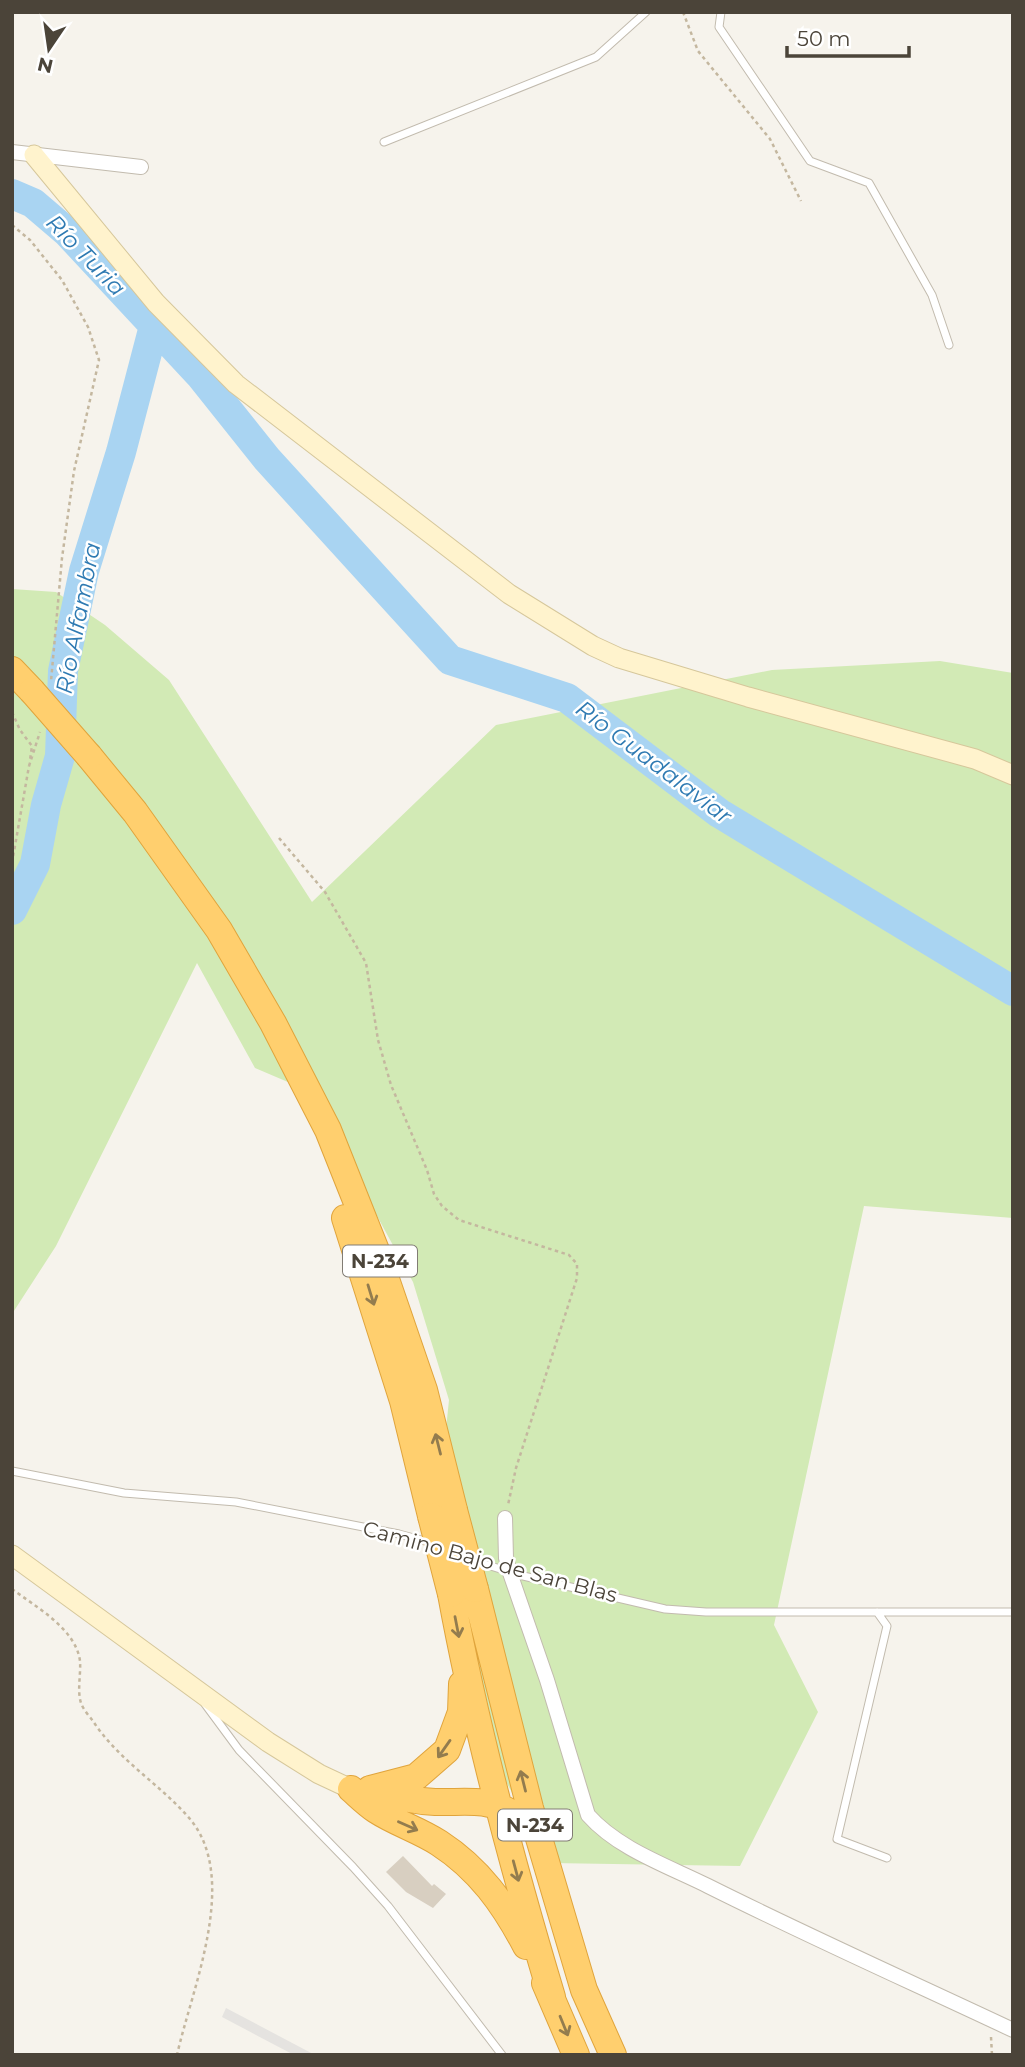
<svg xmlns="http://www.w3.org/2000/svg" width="1025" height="2067" font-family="Montserrat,sans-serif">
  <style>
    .green { fill: #d2eab5 }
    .parking { fill: #e5e3e0 }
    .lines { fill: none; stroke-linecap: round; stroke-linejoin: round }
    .river { stroke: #a9d4f2; stroke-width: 30 }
    .building { fill: #d8cfc1 }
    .lane-casing { stroke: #c2bbae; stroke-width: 9 }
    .street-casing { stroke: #c2bbae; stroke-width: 16 }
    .secondary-casing { stroke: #d6c79b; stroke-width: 21 }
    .highway-casing { stroke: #e0a43c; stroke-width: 28 }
    .path { stroke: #c4b79f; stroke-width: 2.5; stroke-dasharray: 3.5 3.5; stroke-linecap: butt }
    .lane { stroke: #fff; stroke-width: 7 }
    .street { stroke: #fff; stroke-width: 14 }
    .secondary { stroke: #fff3cd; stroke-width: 19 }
    .highway { stroke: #ffcf6e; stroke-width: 26 }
    .highway-bridge-casing { stroke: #e0a43c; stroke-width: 28; stroke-linecap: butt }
    .highway-bridge { stroke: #ffcf6e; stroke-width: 26 }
    .oneway { stroke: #937c4e }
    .labels { text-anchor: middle; stroke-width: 5; stroke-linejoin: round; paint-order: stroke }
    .shield { fill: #fff; stroke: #817c74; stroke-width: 2 }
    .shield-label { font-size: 19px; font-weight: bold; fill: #4b4439 }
    .street-label { font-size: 21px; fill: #4b4439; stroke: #fff }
    .water-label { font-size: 23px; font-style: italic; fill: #2e7ab2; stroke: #fff }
  </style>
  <rect width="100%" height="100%" fill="#f6f3ec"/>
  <!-- green -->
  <path class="green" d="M12,589L56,592L105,625L169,680L312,902L496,725L772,670L940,661L1013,673V1218L864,1206L774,1625L818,1712L740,1866L550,1863L457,1691L434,1544L449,1400L413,1282L309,1091L255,1068L197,963L56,1246L12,1314Z"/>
  <!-- parking -->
  <path class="parking" d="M226,2008L315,2055H294L222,2017Z"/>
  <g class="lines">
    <!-- river -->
    <path class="river" d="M12,194L33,203L67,232L200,375L267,459L450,660L567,698L719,813L1013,991
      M12,910L35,864L46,805L60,756L63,671L84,571L121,452L154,326"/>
  </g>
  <!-- building -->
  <path class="building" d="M403,1856L432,1886L434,1884L446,1894L433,1908L406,1892L386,1872Z"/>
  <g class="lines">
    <!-- lane casing -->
    <g class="lane-casing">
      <path id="lane" d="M721,12L719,27L810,161L869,183L932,295L949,345
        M384,142L596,57L646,12
        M12,1471L124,1493L236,1502L399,1534L432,1543
        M475,1561L519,1575L665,1609L706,1612H1013
        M877,1612L887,1626L837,1839L887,1858
        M205,1704L239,1750L353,1867L388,1906L502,2055"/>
    </g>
    <!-- street casing -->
    <g class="street-casing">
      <path id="street" d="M12,152L141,167
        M505,1518L506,1558L510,1573L547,1680L588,1815C618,1849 668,1866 708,1886C808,1936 911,1982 1013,2030"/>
    </g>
    <!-- secondary casing -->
    <g class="secondary-casing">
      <path id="secondary" d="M34,155L156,303L236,384L509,594L593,646L619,658L748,697L975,759L1013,775
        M12,1555L268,1742L319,1774L351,1789"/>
    </g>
    <!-- highway casing -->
    <g class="highway-casing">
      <path id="highway" d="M12,670L32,691
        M89,756L135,812L219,930L273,1023L328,1130L377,1253L424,1390L454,1510
        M345,1218L403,1401L431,1516
        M475,1589L530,1808L584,1990L613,2055
        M451,1594C476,1730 512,1864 552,1997
        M351,1789C359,1796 367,1804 376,1810C396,1823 419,1830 439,1843C479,1869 504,1904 526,1946
        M370,1789C392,1796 412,1801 435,1802C463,1803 486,1797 511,1813
        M370,1789L416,1777L447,1750L461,1712L462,1684
        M545,1983L576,2055"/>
    </g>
    <!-- path -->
    <path class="path" d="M683,12L698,51L770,139L801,201
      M12,225L30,240L62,280L88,327L99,360L74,471L62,558L51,681
      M12,712L20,730L32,746L30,760
      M29,766L40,732
      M279,838L325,892L366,963L378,1040L391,1085L427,1170L434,1194L442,1206L459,1220L569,1255L577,1264V1278L516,1468L508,1505
      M12,863L29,766
      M12,1589C36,1607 76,1629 80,1661C81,1674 77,1691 81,1703C83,1709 89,1716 93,1721C118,1760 160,1784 190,1819C240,1879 192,1988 177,2055
      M991,2037L992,2055"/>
    <!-- lane -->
    <use href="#lane" class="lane"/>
    <!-- street -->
    <use href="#street" class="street"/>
    <!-- secondary -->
    <use href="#secondary" class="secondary"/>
    <!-- highway -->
    <use href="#highway" class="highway"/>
    <!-- highway-bridge casing -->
    <g class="highway-bridge-casing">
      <path id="highway-bridge" d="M32,691L89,756
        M454,1510L475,1589
        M431,1516L451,1594"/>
    </g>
    <!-- highway-bridge -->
    <use href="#highway-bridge" class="highway-bridge"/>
  </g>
  <!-- one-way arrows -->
  <defs><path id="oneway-shaft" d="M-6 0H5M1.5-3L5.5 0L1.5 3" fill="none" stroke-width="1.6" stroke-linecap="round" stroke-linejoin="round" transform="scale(1.75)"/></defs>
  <g class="oneway">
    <use href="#oneway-shaft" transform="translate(371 1295) rotate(73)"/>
    <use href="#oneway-shaft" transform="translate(438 1444) rotate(-104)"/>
    <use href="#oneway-shaft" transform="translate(457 1627) rotate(79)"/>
    <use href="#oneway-shaft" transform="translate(444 1749) rotate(125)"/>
    <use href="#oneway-shaft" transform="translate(523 1781) rotate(-104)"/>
    <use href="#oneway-shaft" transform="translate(408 1826) rotate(24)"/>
    <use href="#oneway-shaft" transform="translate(516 1871) rotate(75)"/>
    <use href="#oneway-shaft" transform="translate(564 2026) rotate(68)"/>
  </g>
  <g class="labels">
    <!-- shield labels -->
    <g class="shield">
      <rect x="343" y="1245.5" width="74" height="31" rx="5"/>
      <rect x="498" y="1809.5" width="74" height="31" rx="5"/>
    </g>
    <g class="shield-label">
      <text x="380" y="1268">N-234</text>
      <text x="535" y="1832">N-234</text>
    </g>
    <!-- street labels -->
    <g class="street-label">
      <text transform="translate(490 1562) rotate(15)" y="7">Camino Bajo de San Blas</text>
    </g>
    <!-- water labels -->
    <g class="water-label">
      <text transform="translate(86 255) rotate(46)" y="8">Río Turia</text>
      <text transform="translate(78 618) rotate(-79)" y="8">Río Alfambra</text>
      <text transform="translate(654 762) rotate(37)" y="8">Río Guadalaviar</text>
    </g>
  </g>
  <!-- border -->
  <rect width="1025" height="2067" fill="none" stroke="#4b4439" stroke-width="28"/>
  <!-- north arrow -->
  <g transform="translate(49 49) rotate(193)" stroke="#ffffff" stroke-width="5" paint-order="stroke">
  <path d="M0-5L12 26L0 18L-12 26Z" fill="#4b4439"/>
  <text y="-10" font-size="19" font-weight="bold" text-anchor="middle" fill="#4b4439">N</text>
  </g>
  <!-- scale -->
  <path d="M787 46v10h122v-10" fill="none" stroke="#4b4439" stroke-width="3.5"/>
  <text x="797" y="46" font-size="21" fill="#4b4439" stroke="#ffffff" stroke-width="5" paint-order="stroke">50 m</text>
</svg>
